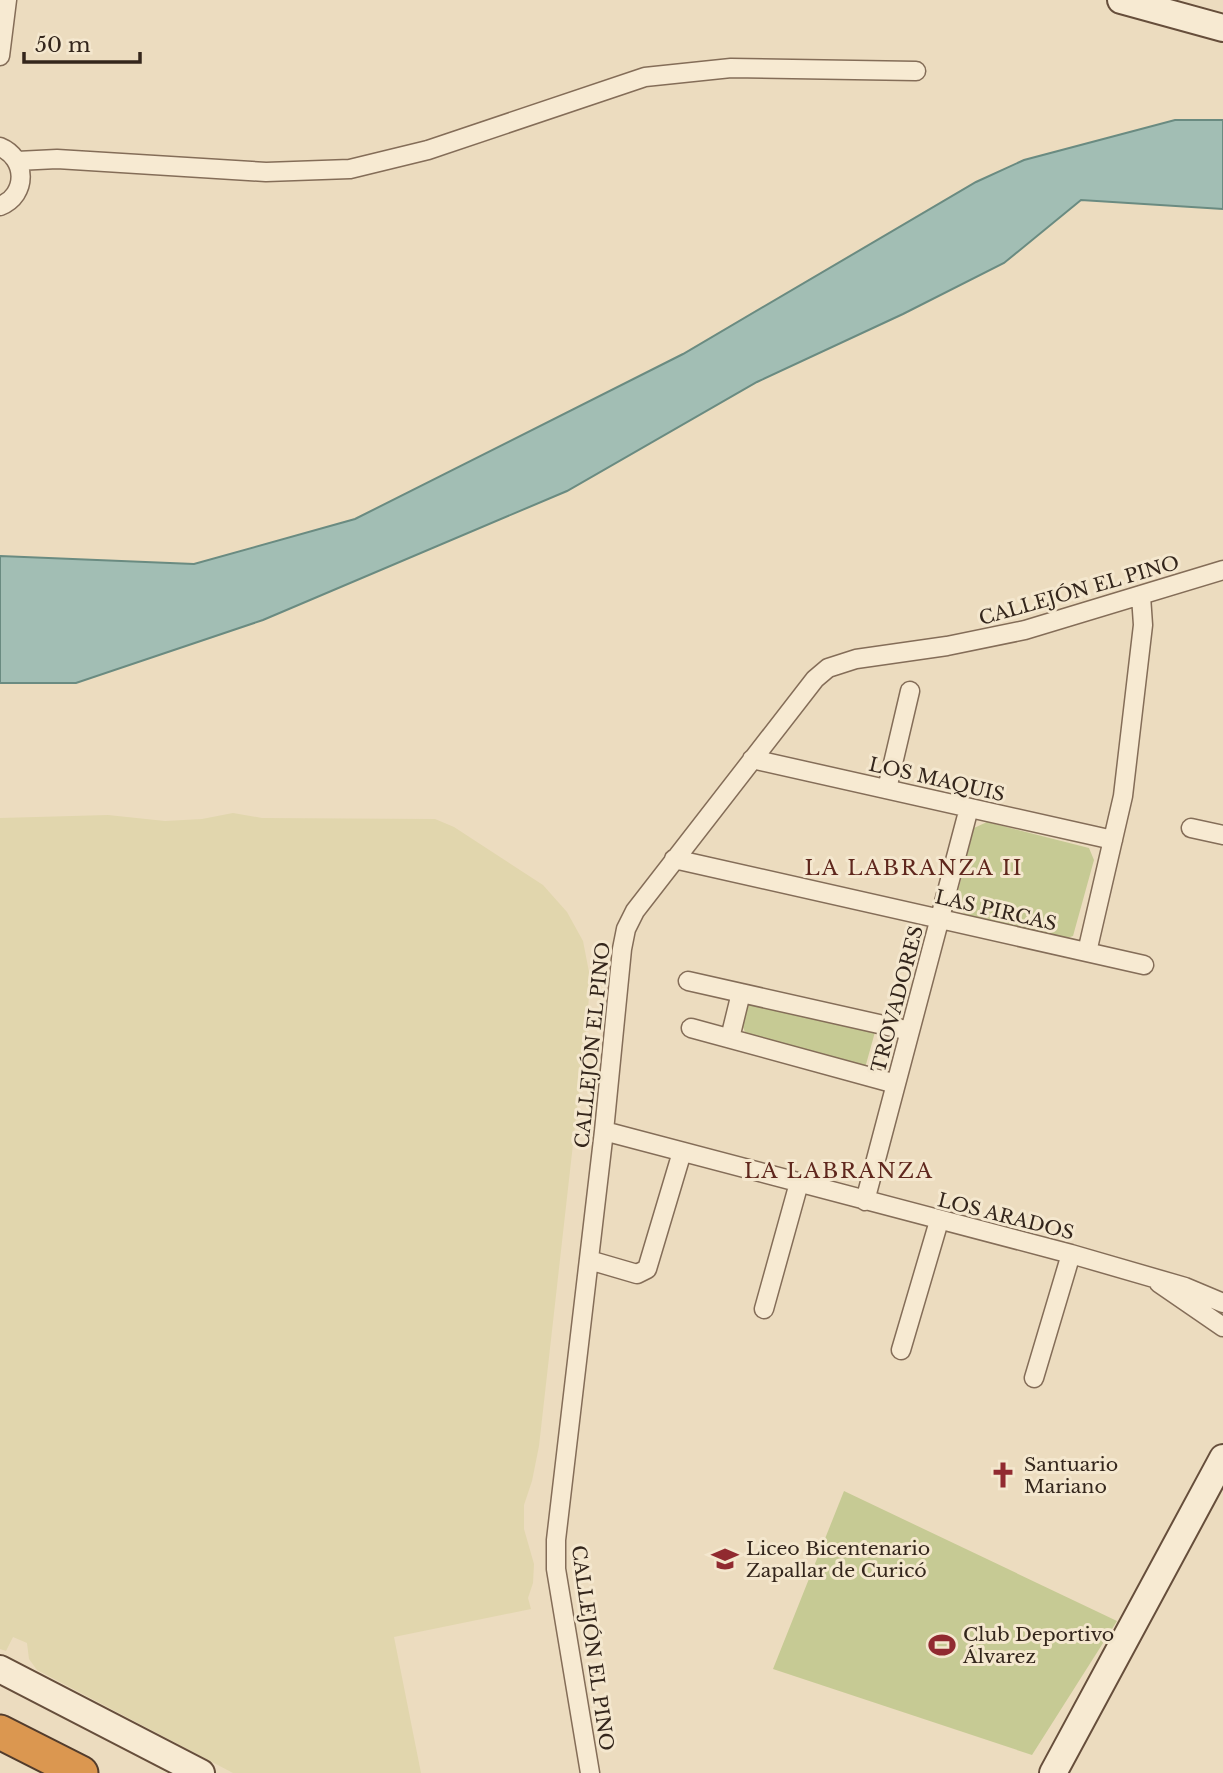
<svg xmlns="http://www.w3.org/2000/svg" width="1223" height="1773" font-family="'Libre Baskerville',serif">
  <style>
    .farmland { fill: #e1d6ad }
    .green { fill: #c6ca94 }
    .water { fill: #a2beb4; stroke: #6a8b81; stroke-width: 2 }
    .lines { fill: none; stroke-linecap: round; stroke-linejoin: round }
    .street-casing { stroke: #846d58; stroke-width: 21 }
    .secondary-casing { stroke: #664e3b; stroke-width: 30 }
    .highway-casing { stroke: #523c2c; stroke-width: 37 }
    .street { stroke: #f7ead2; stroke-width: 18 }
    .secondary { stroke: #f7ead2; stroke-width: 26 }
    .highway { stroke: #db9750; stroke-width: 33 }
    .labels { text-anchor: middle; stroke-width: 6; stroke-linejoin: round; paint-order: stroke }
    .street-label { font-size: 19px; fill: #34261c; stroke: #f4e7ce }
    .poi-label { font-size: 19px; fill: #34261c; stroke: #f4e7ce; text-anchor: start }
    .neighbourhood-label { font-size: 21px; letter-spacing: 2px; fill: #5f271d; stroke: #f4e7ce }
  </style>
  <rect width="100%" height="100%" fill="#ecdcbf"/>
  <!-- farmland -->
  <path class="farmland" d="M233,813L262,818L435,819L454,827L543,885L567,912L583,941L590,977L588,1011L539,1446L532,1481L524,1505V1529L534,1564L533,1583L528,1598L531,1609L394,1637L421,1773H233L37,1670L29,1659L27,1643L13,1637L6,1651L0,1649V818L108,815L165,821L202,819Z"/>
  <!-- green -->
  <path class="green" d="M987,822L1089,848L1094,860L1073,936L1064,939L967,915L958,910L955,903L974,828Z
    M751,1004L875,1032L865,1068L755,1037L745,1032L742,1025L746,1008Z
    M844,1491L1117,1621L1032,1755L773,1669Z"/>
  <!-- water -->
  <path class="water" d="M1175,120H1223V209L1081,200L1004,263L903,314L757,382L567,491L263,620L76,683H0V556L194,564L355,519L683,354L976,182L1024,160Z"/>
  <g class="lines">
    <!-- street casing -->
    <g class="street-casing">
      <path id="street" d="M0,56L7,0
        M0,147C27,158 28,195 0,206
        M17,161L57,159L266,172L350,169L428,150L645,77L731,68L916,71
        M752,759L1113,840
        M887,789L910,691
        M1191,828L1223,835
        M674,859L1144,965
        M1087,952L1123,796L1143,625L1141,596
        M688,981L910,1031
        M691,1028L896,1084
        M730,1038L741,993
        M604,1131L1071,1254L1185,1287L1223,1303
        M865,1201L969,808
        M589,1260L637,1274L647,1269L682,1152
        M1159,1283L1223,1327
        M764,1309L799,1183
        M901,1350L939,1221
        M1034,1378L1071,1254
        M590,1773L556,1569V1540L604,1131L622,949L626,929L635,911L815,679L828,668L856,659L947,646L1025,630L1223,570"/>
    </g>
    <!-- secondary casing -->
    <g class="secondary-casing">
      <path id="secondary" d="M1121,0L1223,28
        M0,1669L201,1773
        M1053,1773L1223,1458"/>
    </g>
    <!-- highway casing -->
    <g class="highway-casing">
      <path id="highway" d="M0,1732L81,1773"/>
    </g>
    <!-- street -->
    <use href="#street" class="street"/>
    <!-- secondary -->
    <use href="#secondary" class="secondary"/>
    <!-- highway -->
    <use href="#highway" class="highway"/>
  </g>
  <!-- icons -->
  <defs>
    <g id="church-bare" transform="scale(2.1)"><path d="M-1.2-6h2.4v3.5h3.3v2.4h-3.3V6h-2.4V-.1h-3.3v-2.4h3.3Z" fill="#912a30" stroke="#f4e7ce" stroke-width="2.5" paint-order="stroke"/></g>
    <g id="school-bare" transform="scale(2.1)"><path d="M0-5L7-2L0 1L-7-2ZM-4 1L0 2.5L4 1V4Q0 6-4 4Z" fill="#912a30" stroke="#f4e7ce" stroke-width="2.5" paint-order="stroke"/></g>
    <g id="stadium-bare" transform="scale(2.1)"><path d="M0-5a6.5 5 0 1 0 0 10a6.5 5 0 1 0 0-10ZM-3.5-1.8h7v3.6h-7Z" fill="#912a30" stroke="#f4e7ce" stroke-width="2.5" paint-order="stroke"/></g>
  </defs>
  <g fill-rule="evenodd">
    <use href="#church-bare" x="1003" y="1475"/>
    <use href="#school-bare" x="725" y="1559"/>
    <use href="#stadium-bare" x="942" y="1645"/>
  </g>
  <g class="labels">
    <!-- street labels -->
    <g class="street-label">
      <text transform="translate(1079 590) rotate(-16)" y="7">CALLEJÓN EL PINO</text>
      <text transform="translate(937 779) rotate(13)" y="7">LOS MAQUIS</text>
      <text transform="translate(996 910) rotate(13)" y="7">LAS PIRCAS</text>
      <text transform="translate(897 999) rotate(-75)" y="7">TROVADORES</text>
      <text transform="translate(592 1045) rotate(-84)" y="7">CALLEJÓN EL PINO</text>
      <text transform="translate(1006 1216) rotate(14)" y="7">LOS ARADOS</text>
      <text transform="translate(593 1648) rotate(82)" y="7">CALLEJÓN EL PINO</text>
    </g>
    <!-- poi labels -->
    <g class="poi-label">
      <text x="1024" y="1471">Santuario<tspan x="1024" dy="22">Mariano</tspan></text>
      <text x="746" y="1555">Liceo Bicentenario<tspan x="746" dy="22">Zapallar de Curicó</tspan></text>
      <text x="963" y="1641">Club Deportivo<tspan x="963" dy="22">Álvarez</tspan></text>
    </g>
    <!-- neighbourhood labels -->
    <g class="neighbourhood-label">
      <text x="914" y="875">LA LABRANZA II</text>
      <text x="839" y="1178">LA LABRANZA</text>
    </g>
  </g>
  <!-- scale -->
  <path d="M24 52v10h116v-10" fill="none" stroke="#34261c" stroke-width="3.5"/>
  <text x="35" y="52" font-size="21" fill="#34261c" stroke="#f4e7ce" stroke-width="5" paint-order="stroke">50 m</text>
</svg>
